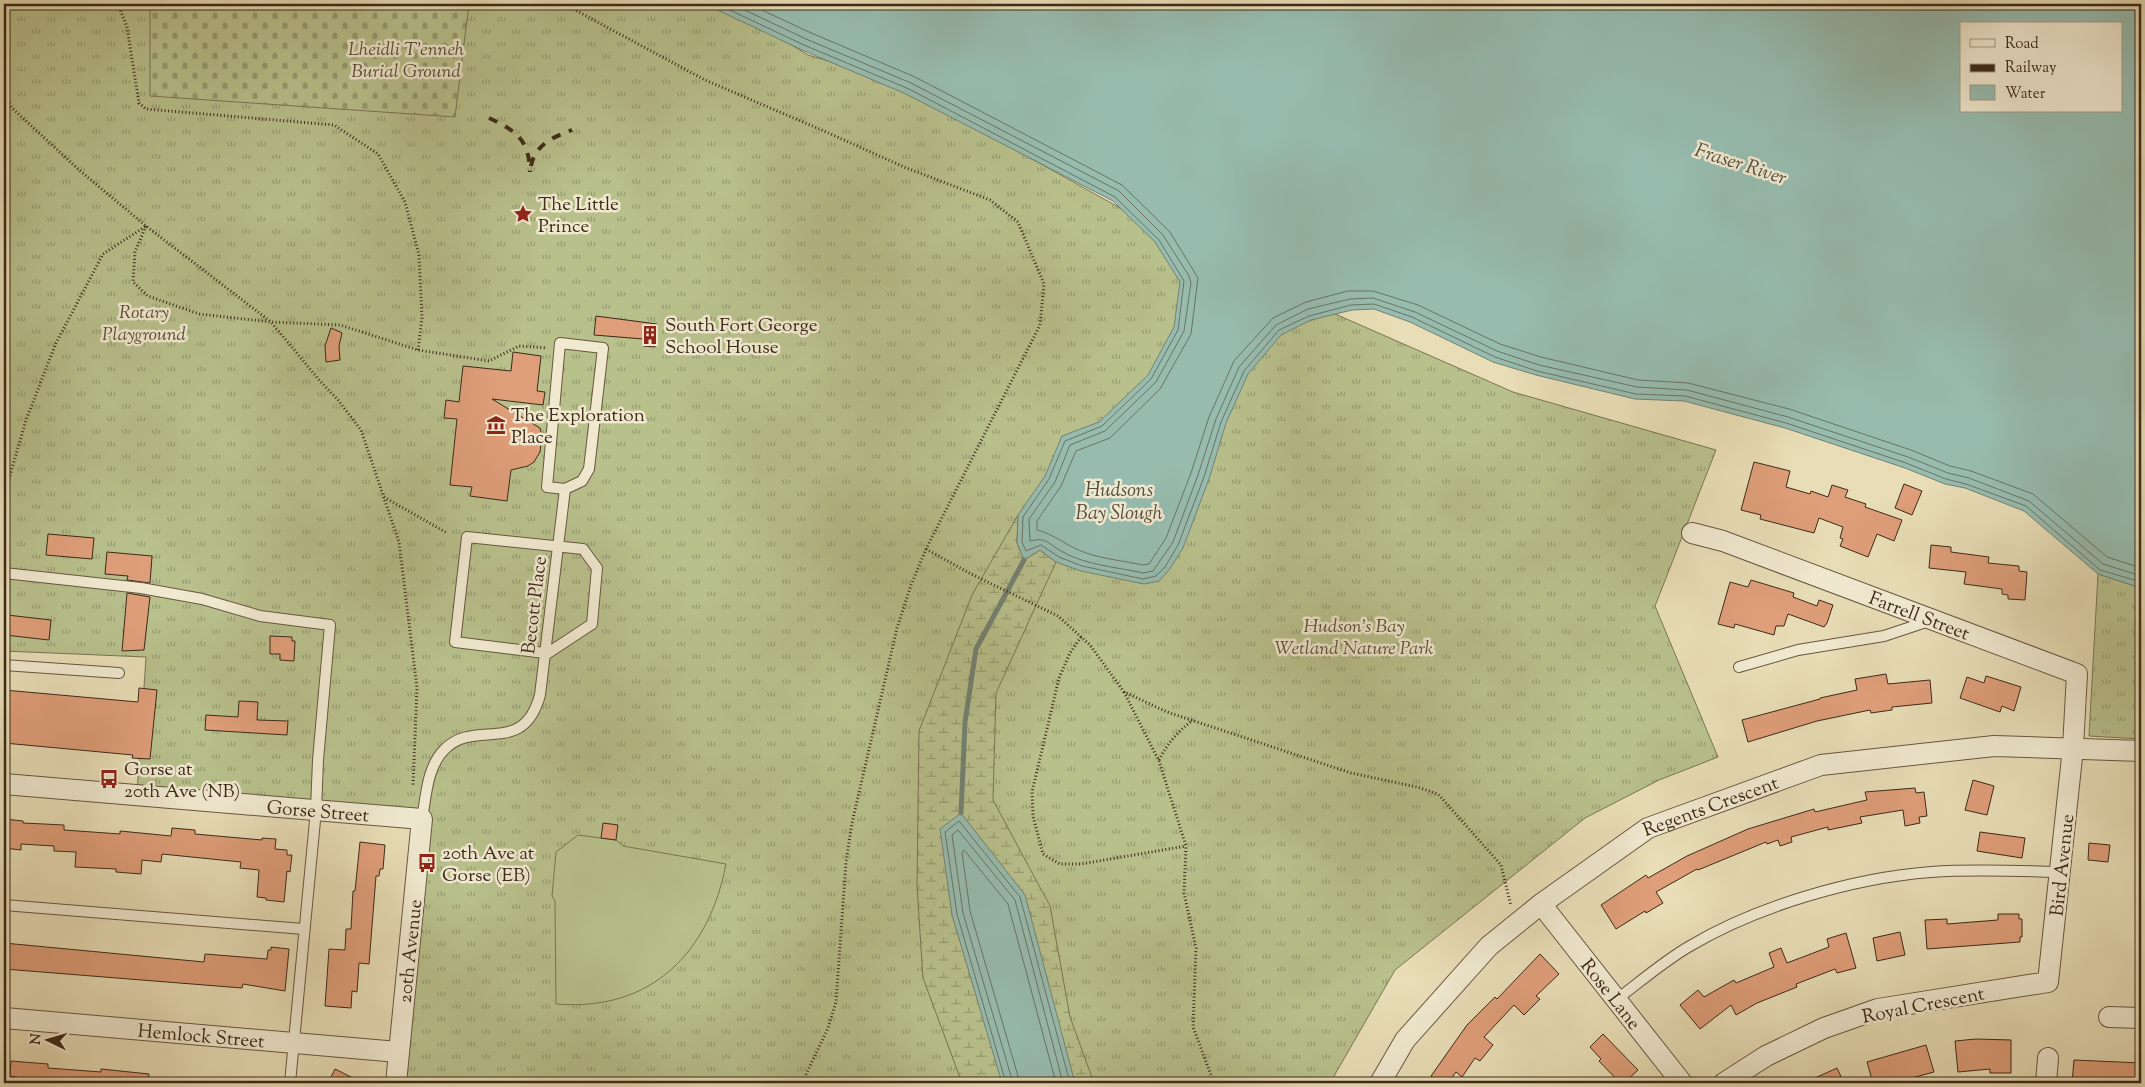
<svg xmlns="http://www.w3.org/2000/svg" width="2145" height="1087" font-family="'Sorts Mill Goudy',serif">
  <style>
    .grass { fill: url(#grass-tufts); stroke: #7a7552 }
    .wetland { fill: url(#wetland-marsh); stroke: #7a7552 }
    .cemetery { fill: url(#cemetery-stones); stroke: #7a7552 }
    .garden { fill: #b8c08c; stroke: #7a7552 }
    .water { fill: #97bcaf; stroke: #738273; fill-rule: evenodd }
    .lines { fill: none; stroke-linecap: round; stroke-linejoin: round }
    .shore { stroke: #6a7364; stroke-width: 1 }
    .stream { stroke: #738273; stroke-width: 5 }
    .building { fill: #de9e79; stroke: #3d2a19 }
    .service-casing { stroke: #685740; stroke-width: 12 }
    .minor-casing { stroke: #685740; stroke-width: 22 }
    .path { stroke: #3d2a19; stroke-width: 3; stroke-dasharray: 1 2.5; stroke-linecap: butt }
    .service { stroke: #f0e9d0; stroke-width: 10 }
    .minor { stroke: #f0e9d0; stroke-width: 20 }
    .rail { stroke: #3d2a19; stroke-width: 4; stroke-dasharray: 9 9; stroke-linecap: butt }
    .labels { text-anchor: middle; stroke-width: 5; stroke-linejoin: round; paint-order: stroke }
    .park-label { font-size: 19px; font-style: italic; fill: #5c5036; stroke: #f0e9d0 }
    .poi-label { font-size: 19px; fill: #3d2a19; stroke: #f0e9d0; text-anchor: start }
    .street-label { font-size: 19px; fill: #3d2a19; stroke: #f0e9d0 }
    .water-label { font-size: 20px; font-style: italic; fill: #544e3e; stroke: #f0e9d0 }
  </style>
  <defs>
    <pattern id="grass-tufts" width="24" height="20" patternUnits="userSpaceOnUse" patternTransform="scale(1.25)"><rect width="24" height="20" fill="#b8c08c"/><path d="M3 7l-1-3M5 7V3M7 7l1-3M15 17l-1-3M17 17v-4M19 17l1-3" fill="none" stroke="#979c72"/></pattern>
    <pattern id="wetland-marsh" width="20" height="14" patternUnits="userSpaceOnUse" patternTransform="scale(1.25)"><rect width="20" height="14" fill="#b8c08c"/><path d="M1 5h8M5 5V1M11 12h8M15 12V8" fill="none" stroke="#979c72"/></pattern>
    <pattern id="cemetery-stones" width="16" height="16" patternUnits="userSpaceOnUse" patternTransform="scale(1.25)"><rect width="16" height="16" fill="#b8c08c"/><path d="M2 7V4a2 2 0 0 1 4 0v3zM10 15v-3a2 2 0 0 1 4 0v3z" fill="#979c72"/></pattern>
  </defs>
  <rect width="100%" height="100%" fill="#e8ddb6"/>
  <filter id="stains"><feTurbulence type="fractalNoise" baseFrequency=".004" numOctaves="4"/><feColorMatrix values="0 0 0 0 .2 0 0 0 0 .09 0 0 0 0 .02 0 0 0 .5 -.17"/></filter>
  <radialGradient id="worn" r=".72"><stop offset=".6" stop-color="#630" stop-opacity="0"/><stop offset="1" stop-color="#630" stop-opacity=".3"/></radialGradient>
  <!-- grass -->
  <path class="grass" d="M4,4H725L808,55L886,78L1221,264L1513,392L1716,450L1655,606L1718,757L1659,780L1585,818L1395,970L1330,1083H391L414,810L137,793L146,657L4,651Z
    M2098,574L2141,588V739L2089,736Z"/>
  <!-- wetland -->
  <path class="wetland" d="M1018,515L1017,543L1024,560L1040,550L1056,562L996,693L993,800L1050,906L1070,1017L1094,1083H962L923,978L917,887L919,731L972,595Z"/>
  <!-- cemetery -->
  <path class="cemetery" d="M150,4H469L455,117L150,96Z"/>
  <!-- garden -->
  <path class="garden" d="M578,835L616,840L623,846L726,864C709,953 651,1012 556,1004L555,901L552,896L556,852Z"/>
  <!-- water -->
  <path class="water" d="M705,4H2141V588L2098,574L2024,511L1965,488L1945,484L1905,468L1785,428L1684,401L1635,399L1536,375L1493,362L1410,322L1374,309L1352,310L1311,320L1281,335L1248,374L1226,423L1209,479L1183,548L1169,570L1159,581L1144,584L1081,571L1056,562L1040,550L1024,560L1017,543L1018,515L1045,476L1062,436L1099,422L1148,375L1174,327L1180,282L1155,242L1113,201L906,94L802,50ZM1961,24H2121V111H1961Z
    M961,813L1025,895L1075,1083H1002L952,915L940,829Z"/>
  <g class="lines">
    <!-- shore -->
    <path class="shore" d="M717,4L804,45L909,89L1115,197L1159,240L1184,281L1178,330L1151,379L1102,426L1065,441L1049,479L1023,517L1022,542L1026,551L1041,545L1059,557L1082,566L1143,579L1156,576L1165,567L1178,545L1204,477L1221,422L1244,371L1279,330L1309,316L1351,305L1374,304L1412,317L1495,357L1537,371L1636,394L1685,396L1786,423L1906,463L1946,479L1966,484L2026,506L2100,570L2141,582
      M732,4L806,39L911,83L1119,191L1163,235L1189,276L1191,283L1184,331L1156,382L1105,431L1070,445L1055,482L1029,519L1030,541C1047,537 1047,543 1061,551C1084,565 1117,567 1143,573L1153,571L1173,542L1198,475L1216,419L1239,367L1276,325L1308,309L1350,299L1373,298L1415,312L1497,351L1539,365L1637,387L1687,390L1788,417L1908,457L1948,473L1969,478L2029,501L2103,564L2141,576
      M749,4L809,32L915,77L1122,185L1170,232L1198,278L1191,334L1160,389L1110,438L1076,451L1061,486L1037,521V530C1054,534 1068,547 1086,553C1104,559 1124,561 1143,565L1149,564L1166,538L1191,473L1209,417L1234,361L1273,318L1306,302L1348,291H1373L1418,305L1500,344L1541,357L1638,380L1688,383L1789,409L1911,450L1950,466L1971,471L2033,494L2107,557L2141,568
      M1006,1083L957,914L945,832L959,821L1020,897L1070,1083
      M1013,1083L963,913L952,835L958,830L1015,900L1063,1083
      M1020,1083L970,911L962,852L964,850L1008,904L1056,1083"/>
    <!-- stream -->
    <path class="stream" d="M961,813L965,722L976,649L1024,560"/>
  </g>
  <!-- building -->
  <path class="building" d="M596,316L657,324L655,347L643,346V339L594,335Z
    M331,328L342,333L339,346L340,360L326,362L325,346Z
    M513,352L541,356L537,391L545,392L543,405L492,399L540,428L542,436L540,452L534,462L528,466L511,470L507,501L470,496L472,487L450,485L457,419L444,418L446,400L459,402L463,366L511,371Z
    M1754,462L1790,471L1786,487L1810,494L1811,491L1828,497L1832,485L1848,490L1845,497L1866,504L1865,507L1902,520L1894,541L1877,534L1868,557L1840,546L1843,539L1840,538L1843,527L1819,518L1814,533L1760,519L1761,515L1741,510Z
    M1904,484L1922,491L1912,515L1895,508Z
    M48,534L94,538L92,559L46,555Z
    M1931,545L1951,547V552L1989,557L1988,563L2019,566V571L2027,572L2025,600L2008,599V595L2002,594V589L1964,584L1966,572L1929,568Z
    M107,552L152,556L150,583L127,580L128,576L105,574Z
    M1751,580L1794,593L1793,597L1817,606L1819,600L1833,605L1827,623L1824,627L1788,614L1784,626H1776L1774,635L1735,624L1734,628L1718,624L1730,582L1748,587Z
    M127,593L150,597L144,650L122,651Z
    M7,615L51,620L49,640L5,635Z
    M270,636L292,637V641H295L294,661L280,660V654H270Z
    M1886,674L1888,684L1930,680L1932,703L1892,707V710L1871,713L1870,710L1817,721L1748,742L1742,720L1820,699V698L1857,690L1855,679Z
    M1986,676L2021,687L2014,711L2002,706L2000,712L1960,698L1967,677L1984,683Z
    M139,688L157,690L150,759L132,758L133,755L4,743V690L138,702Z
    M239,701L258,702L257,720L288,721L287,735L205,730L206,715L238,717Z
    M1973,780L1994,786L1987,815L1965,810Z
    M1915,788L1916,793L1924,792L1927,816L1919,817L1920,823L1905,826L1903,810L1860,817L1862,823L1828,830V827L1791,837L1792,842L1780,846L1778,840L1767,844L1766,842L1698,870L1697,869L1656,892L1663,903L1646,913L1645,911L1616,929L1601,905L1646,875L1648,878L1687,856L1748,829L1814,809L1815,812L1867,800L1865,792Z
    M4,819L23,821V823L64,825V830L120,834V831L171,836L172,828L195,830V834L262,840V838L276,839L275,849L287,850V855H292L290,872L287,871L284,902L266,900V898L257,897L259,870L240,868L241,862L162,854L161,862L142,860L141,874L116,872V869L75,867L76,852L54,851V846L21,844V850L4,848Z
    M603,823L618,825L616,840L601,838Z
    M1980,832L2025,838L2022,858L1977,851Z
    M360,842L385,845L383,869H380L379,876H376L369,964L359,963L357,992L352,991L351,1008L325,1006L329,949L345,950L346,929H351L353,891H355Z
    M2089,843L2110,845L2108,862L2088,860Z
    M1998,914H2019V919H2022V937H2020V942L1927,949L1925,920L1947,919V924L1998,920Z
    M1900,932L1905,955L1877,961L1873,938Z
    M1846,933L1856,968L1837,973L1835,969L1796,984L1797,987L1757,1003L1736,1015L1731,1005L1700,1029L1680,1005L1698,990L1704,997L1734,980L1736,983L1774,967L1769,953L1781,948L1787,963L1829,947L1827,939Z
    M4,943L204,962L205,954L267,959L268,950H271V947L289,949L285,991L243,984L242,988L4,969Z
    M1540,954L1559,974L1536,996L1540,999L1524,1015L1514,1005L1484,1037L1493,1045L1480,1061L1475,1058L1462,1077L1456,1072L1448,1083H1441L1431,1076L1467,1025L1495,997L1497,999Z
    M1603,1034L1638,1070L1624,1083H1620L1599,1061L1601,1059L1590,1047Z
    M1976,1039L2011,1040V1073H1990V1069L1958,1072L1955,1041Z
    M1926,1045L1934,1072L1893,1083H1873L1867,1062Z
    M2074,1060L2141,1063V1083H2072Z
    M11,1061L48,1064V1068L101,1072V1069L149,1074L148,1083H21L22,1078L10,1076Z
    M1837,1068L1844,1083H1804Z
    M335,1069L363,1083H328Z"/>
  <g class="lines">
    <!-- service casing -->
    <g class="service-casing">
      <path id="service" d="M4,573L141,588L202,599L260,616L330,625L318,760L316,810L290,1083
        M545,655L592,624L597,568L583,549L467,537L455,642L545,653
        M4,665L119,673
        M1739,667L1798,650L1884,636L1929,621
        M422,819C426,797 427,767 444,750C475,717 523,758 540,695L565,489L547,487L560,343L603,348L589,469L582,481L565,489
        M4,905L304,929
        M1616,1000C1640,982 1664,961 1690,946C1757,906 1853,878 1931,872C1974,869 2017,871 2060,872"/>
    </g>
    <!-- minor casing -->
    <g class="minor-casing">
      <g id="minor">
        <path id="s1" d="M1692,533L1723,541L2077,674L2073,748L2048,982L1878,1009L1824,1028L1766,1056L1724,1083"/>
        <path id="s2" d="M4,784L422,819L396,1083"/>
        <path id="s3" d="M1541,904L1682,1083"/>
        <path d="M2109,1017L2141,1018"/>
        <path id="s4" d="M4,1018L398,1052"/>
        <path id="s5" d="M1380,1083L1405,1040L1489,946L1541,904L1648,828L1821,765L1994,746L2141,751"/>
        <path d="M2046,1083L2048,1058"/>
      </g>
    </g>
    <!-- path -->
    <path class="path" d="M118,4L127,27L139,103L146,109L334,125L378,154L405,202L419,255L422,318L418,350
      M564,4L705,80L824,131L904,167L990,200L1018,222L1044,284L1040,325L926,549L911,585L897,628L852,823L846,862L836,1002L828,1028L802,1083
      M4,94L12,108L78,169L146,226L271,322L320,381L338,400L361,430L399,542L417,688L413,785
      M146,226L135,252L133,282L148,296L199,314L271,322L340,325L418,350L489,361L519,346L547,348
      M4,496L26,420L56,343L103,254L146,226
      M384,497L447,533
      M926,549L971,574L1058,616L1090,645L1124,692L1167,712L1351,773L1417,787L1438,794L1501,865L1511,906
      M1081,637L1070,653L1059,678L1032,792L1033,816L1043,854L1060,864H1081L1186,846
      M1124,692L1159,761L1186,846L1184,893L1196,948L1193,1027L1214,1083
      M1159,760C1168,743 1177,732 1193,720"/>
    <!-- service -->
    <use href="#service" class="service"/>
    <!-- minor -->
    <use href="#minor" class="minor"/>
    <!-- rail -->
    <path class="rail" d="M489,118C517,131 529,140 530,172
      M531,166C535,145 553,137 572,130"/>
  </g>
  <!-- icons -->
  <defs>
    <g id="sight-bare" transform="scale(1.5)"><path d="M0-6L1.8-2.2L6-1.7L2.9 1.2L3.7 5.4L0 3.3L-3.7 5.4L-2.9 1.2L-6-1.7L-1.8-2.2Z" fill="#8f2418" stroke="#f0e9d0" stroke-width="2.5" paint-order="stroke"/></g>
    <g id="building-bare" transform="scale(1.5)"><path d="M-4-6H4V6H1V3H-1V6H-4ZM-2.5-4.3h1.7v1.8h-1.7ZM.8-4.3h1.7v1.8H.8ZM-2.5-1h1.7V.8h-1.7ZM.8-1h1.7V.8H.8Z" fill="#8f2418" stroke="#f0e9d0" stroke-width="2.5" paint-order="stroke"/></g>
    <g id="museum-bare" transform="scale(1.5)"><path d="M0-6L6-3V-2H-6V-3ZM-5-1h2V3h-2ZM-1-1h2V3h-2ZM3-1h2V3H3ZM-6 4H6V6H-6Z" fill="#8f2418" stroke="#f0e9d0" stroke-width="2.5" paint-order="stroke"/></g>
    <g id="bus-bare" transform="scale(1.5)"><path d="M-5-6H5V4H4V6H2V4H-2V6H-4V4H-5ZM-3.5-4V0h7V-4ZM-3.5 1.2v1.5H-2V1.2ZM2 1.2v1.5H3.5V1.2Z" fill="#8f2418" stroke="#f0e9d0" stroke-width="2.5" paint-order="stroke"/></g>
  </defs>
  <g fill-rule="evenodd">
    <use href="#sight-bare" x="523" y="214"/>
    <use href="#building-bare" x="650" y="335"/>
    <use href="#museum-bare" x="496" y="425"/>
    <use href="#bus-bare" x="109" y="779"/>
    <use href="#bus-bare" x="427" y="863"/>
  </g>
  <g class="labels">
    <!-- park labels -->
    <g class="park-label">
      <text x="406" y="55">Lheidli T'enneh<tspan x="406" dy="22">Burial Ground</tspan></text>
      <text x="144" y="318">Rotary<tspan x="144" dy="22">Playground</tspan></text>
      <text x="1354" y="632">Hudson's Bay<tspan x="1354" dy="22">Wetland Nature Park</tspan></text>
    </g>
    <!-- poi labels -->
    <g class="poi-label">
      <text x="538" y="210">The Little<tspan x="538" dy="22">Prince</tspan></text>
      <text x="665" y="331">South Fort George<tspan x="665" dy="22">School House</tspan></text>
      <text x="511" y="421">The Exploration<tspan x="511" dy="22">Place</tspan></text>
      <text x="124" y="775">Gorse at<tspan x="124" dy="22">20th Ave (NB)</tspan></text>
      <text x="442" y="859">20th Ave at<tspan x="442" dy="22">Gorse (EB)</tspan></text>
    </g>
    <!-- street labels -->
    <g class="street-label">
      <text transform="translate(533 605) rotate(-83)" y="7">Becott Place</text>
      <text dy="7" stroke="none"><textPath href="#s1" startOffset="242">Farrell Street</textPath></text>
      <text dy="7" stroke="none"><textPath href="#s5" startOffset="440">Regents Crescent</textPath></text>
      <text dy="7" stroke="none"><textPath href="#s2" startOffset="315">Gorse Street</textPath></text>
      <text transform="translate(2061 865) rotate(-84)" y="7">Bird Avenue</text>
      <text transform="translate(409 951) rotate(-84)" y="7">20th Avenue</text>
      <text dy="7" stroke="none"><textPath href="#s3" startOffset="114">Rose Lane</textPath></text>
      <text transform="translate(1923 1004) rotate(-11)" y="7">Royal Crescent</text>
      <text dy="7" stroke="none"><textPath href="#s4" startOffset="198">Hemlock Street</textPath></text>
    </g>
    <!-- water labels -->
    <g class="water-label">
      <text transform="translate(1741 163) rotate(18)" y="7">Fraser River</text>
      <text x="1119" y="496">Hudsons<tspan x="1119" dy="23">Bay Slough</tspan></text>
    </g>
  </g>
  <!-- margin -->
  <rect width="2145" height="1087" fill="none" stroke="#e8ddb6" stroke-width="20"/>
  <rect x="5" y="5" width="2135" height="1077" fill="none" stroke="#3d2a19" stroke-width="2.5"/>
  <rect x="10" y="10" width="2125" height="1067" fill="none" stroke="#3d2a19"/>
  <!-- legend -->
  <rect x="1960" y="22" width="162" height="90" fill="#f0e9d0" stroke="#a89d87"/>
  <rect x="1970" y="39" width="25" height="8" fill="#f0e9d0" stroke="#a89d87"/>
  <text x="2005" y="48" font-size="15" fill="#3d2a19">Road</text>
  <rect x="1970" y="64" width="25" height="8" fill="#3d2a19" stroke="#a89d87"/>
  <text x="2005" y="72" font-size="15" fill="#3d2a19">Railway</text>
  <rect x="1970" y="85" width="25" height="15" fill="#97bcaf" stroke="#a89d87"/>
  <text x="2005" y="98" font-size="15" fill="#3d2a19">Water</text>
  <!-- north arrow -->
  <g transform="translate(48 1040) rotate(275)" stroke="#f0e9d0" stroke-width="4" paint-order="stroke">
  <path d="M0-4L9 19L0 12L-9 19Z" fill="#3d2a19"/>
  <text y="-8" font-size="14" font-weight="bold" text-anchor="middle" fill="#3d2a19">N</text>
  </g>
  <rect width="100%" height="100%" filter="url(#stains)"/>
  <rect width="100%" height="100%" fill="url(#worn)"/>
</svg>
